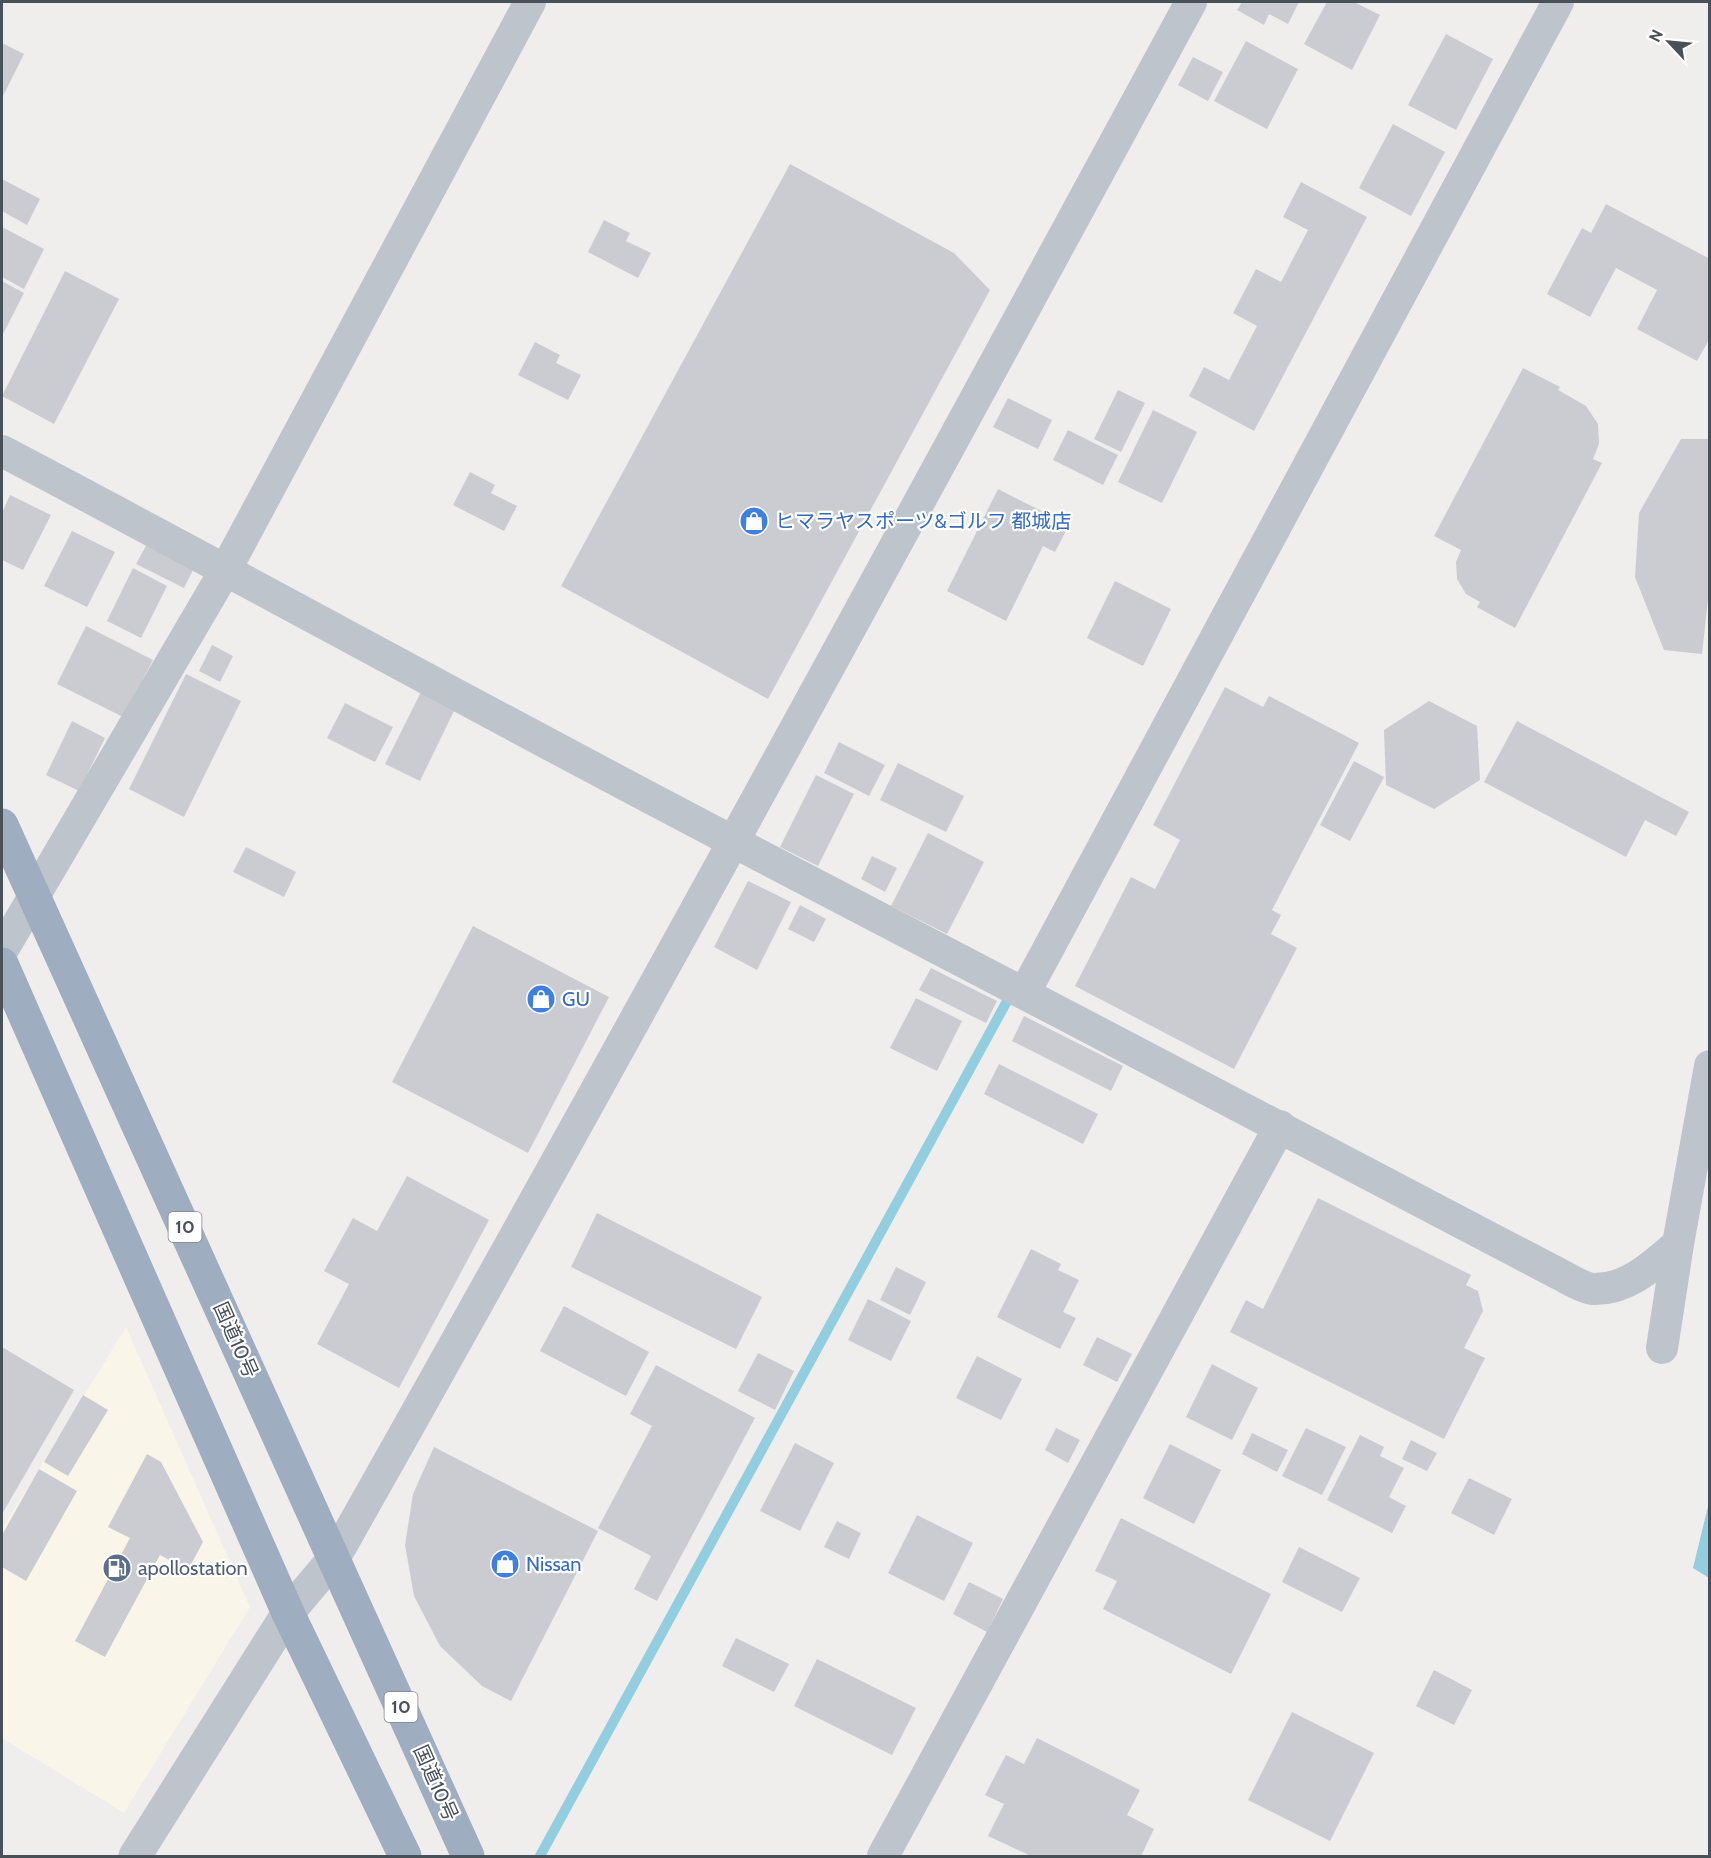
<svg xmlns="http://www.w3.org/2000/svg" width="1711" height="1858" font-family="Cabin,'Noto Sans JP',sans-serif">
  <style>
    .commercial { fill: #f9f5e8 }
    .water { fill: #93cee0 }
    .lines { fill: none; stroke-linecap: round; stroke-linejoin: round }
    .stream { stroke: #93cee0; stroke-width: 10 }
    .building { fill: #cbccd1 }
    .minor { stroke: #bdc4cb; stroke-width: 32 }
    .tertiary { stroke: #bdc4cb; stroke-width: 33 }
    .trunk { stroke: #9eadc0; stroke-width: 33 }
    .labels { text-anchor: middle; stroke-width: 4.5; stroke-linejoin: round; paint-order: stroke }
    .shield { fill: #fff; stroke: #7f848a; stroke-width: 1.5 }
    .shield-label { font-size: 18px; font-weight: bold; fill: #485058 }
    .shop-label { font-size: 20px; fill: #366cbe; stroke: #fff; text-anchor: start }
    .street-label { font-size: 20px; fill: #485058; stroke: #fff }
    .service-label { font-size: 20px; fill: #4e5e75; stroke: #fff; text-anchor: start }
  </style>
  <rect width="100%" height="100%" fill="#f0eded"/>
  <!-- commercial -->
  <path class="commercial" d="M126,1327L250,1607L124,1813L2,1738V1529Z"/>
  <!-- water -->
  <path class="water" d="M1709,1502L1710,1578H1709L1693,1568Z"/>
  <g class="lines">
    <!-- stream -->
    <path class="stream" d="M540,1856L1006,1003"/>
  </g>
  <!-- building -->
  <path class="building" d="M1242,2H1299L1288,24L1269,14L1264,25L1237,10Z
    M1327,2H1354L1380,15L1352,70L1304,44Z
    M1446,34L1493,59L1456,130L1408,105Z
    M1246,41L1298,69L1267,129L1214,101Z
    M2,43L24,54L2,98Z
    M1193,57L1223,72L1208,101L1178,85Z
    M1393,124L1445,152L1411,216L1359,188Z
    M790,164L954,253L990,290L768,699L561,586Z
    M2,179L40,199L27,225L2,211Z
    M1301,182L1367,217L1254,431L1189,396L1204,367L1229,380L1257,326L1233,313L1256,269L1281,282L1308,230L1283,217Z
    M1606,204L1710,259V338L1697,361L1637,329L1657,290L1616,268L1590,317L1547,294L1582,228L1591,233Z
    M604,220L630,233L626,241L651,253L638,278L588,252Z
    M2,227L44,249L24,289L2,277Z
    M65,271L119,299L54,424L2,396Z
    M2,281L24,293L2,336Z
    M535,342L560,355L556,363L581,375L568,400L518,375Z
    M1523,368L1560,387L1558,390L1586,406L1598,424L1599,444L1593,459L1602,463L1515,628L1477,607L1480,602L1466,594L1457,579L1456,562L1461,550L1434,536Z
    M1118,390L1145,403L1121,452L1094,439Z
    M1008,398L1052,420L1038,449L993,427Z
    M1153,410L1197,432L1162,503L1118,482Z
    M1068,430L1118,455L1103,485L1053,460Z
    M1681,439H1710V582L1702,654L1664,650L1635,577L1639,513Z
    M470,472L495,485L491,493L517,506L504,531L453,505Z
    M998,489L1069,525L1055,552L1043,546L1006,621L947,591Z
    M10,495L51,515L23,570L2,560V513Z
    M72,531L115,552L87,607L44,586Z
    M148,542L195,566L184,588L136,564Z
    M133,568L167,586L141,638L107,621Z
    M1115,581L1171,609L1143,666L1087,638Z
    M86,626L153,660L123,717L57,684Z
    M212,645L233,656L220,682L199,671Z
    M186,674L241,701L184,817L129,789Z
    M1225,687L1263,707L1269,696L1359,743L1272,910L1281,915L1271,934L1297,948L1234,1069L1075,986L1131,877L1155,889L1180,840L1153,825Z
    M421,692L455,709L420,781L385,764Z
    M1429,701L1477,726L1480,780L1434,809L1386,785L1384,730Z
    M345,703L393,727L375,762L327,738Z
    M72,721L105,738L79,791L46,775Z
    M1517,721L1689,812L1676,836L1645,820L1626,857L1484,782Z
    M839,742L885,765L869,796L824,773Z
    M1354,761L1384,777L1350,841L1320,825Z
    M898,763L964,796L946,832L880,800Z
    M816,775L854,794L818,866L780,847Z
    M928,833L984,862L947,934L891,906Z
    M246,847L296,872L284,897L233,872Z
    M872,856L897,868L885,892L861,879Z
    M748,881L791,902L757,970L714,947Z
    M800,905L826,919L814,942L788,929Z
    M473,926L609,997L528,1153L392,1082Z
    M931,968L997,1001L986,1023L919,990Z
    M916,998L962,1021L937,1071L890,1048Z
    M1024,1016L1123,1066L1111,1091L1012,1041Z
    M999,1064L1098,1114L1083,1144L984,1094Z
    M407,1176L489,1220L399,1388L317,1344L349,1284L324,1271L353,1218L377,1231Z
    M1318,1198L1471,1275L1466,1285L1478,1291L1483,1311L1464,1348L1485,1358L1444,1439L1230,1332L1246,1300L1263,1309Z
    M597,1213L762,1297L736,1349L571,1267Z
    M1031,1249L1061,1264L1058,1270L1079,1280L1063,1312L1076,1318L1060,1349L997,1317Z
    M896,1267L926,1282L910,1315L880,1300Z
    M868,1299L911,1321L891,1361L848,1340Z
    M564,1306L649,1352L626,1396L540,1351Z
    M1097,1337L1132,1354L1117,1382L1083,1365Z
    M2,1347L74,1390L2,1514Z
    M758,1353L794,1371L775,1410L738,1391Z
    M977,1356L1022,1379L1001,1420L956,1398Z
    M1212,1364L1258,1388L1232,1440L1186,1417Z
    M656,1365L755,1418L657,1601L634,1589L651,1556L598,1528L652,1426L630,1414Z
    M83,1395L108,1410L68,1476L44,1462Z
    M1056,1428L1080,1440L1068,1463L1045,1450Z
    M1306,1428L1346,1447L1322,1495L1282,1476Z
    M1252,1433L1288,1450L1277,1472L1242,1454Z
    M1360,1435L1384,1447L1380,1456L1404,1468L1389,1497L1406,1506L1392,1533L1327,1500Z
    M1411,1440L1437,1453L1427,1471L1402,1459Z
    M795,1443L834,1463L800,1531L760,1511Z
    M1170,1444L1221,1470L1194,1524L1143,1498Z
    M434,1447L598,1531L511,1701L482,1686L440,1646L414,1596L405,1545L413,1494Z
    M147,1454L161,1462L203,1542L188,1570L160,1555L105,1657L75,1641L130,1538L108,1527Z
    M39,1469L77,1491L26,1581L2,1567V1535Z
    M1469,1478L1512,1499L1494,1535L1451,1513Z
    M917,1515L973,1543L944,1601L888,1573Z
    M1121,1518L1271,1594L1231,1674L1103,1609L1117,1581L1095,1571Z
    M837,1521L861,1533L849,1559L824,1547Z
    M1299,1547L1360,1578L1342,1612L1282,1582Z
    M969,1582L1003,1599L987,1632L953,1614Z
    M736,1638L789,1664L774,1692L722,1666Z
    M817,1659L916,1708L892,1755L794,1706Z
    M1434,1670L1472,1690L1454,1725L1416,1706Z
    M1292,1712L1374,1753L1330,1841L1248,1800Z
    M1037,1738L1140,1790L1127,1815L1154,1829L1141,1856H1031L988,1836L1004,1804L985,1795L1006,1755L1024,1764Z"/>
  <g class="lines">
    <!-- minor -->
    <path class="minor" d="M2,451C247,580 490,715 736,843C1010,987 1286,1129 1559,1274C1569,1279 1583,1288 1593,1289C1628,1290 1653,1265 1678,1244
      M2,951L226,569L530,2
      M1025,992L1558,2
      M1662,1348L1678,1244L1710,1066
      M335,1557C626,1042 909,522 1191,2
      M883,1856L1280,1126"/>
    <!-- tertiary -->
    <path class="tertiary" d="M135,1856L288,1613L335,1557"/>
    <!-- trunk -->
    <path class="trunk" d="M2,825L468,1856
      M2,964L288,1613L405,1856"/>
  </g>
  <!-- icons -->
  <defs>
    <g id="shop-disc" transform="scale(1.5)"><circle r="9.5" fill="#3f7fe0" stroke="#fff"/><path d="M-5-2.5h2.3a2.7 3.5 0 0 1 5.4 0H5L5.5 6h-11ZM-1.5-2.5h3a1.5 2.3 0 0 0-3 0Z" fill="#fff"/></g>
    <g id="fuel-disc" transform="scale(1.5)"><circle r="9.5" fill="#5c6f8a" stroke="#fff"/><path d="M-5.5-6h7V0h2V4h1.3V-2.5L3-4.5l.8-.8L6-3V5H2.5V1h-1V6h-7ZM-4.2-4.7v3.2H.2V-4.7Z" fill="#fff"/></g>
  </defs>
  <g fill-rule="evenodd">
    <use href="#shop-disc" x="754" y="521"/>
    <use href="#shop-disc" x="541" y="999"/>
    <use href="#shop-disc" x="505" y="1564"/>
    <use href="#fuel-disc" x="117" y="1568"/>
  </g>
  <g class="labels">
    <!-- shield labels -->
    <g class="shield">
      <rect x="168.5" y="1212" width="33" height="30" rx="4.5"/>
      <rect x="384.5" y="1692" width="33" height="30" rx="4.5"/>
    </g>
    <g class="shield-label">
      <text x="185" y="1233">10</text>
      <text x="401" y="1713">10</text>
    </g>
    <!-- shop labels -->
    <g class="shop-label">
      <text x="775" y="528">ヒマラヤスポーツ&amp;ゴルフ 都城店</text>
      <text x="562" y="1006">GU</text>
      <text x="526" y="1571">Nissan</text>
    </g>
    <!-- street labels -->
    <g class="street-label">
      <text transform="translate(236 1340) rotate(66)" y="7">国道10号</text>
      <text transform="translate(436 1783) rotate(66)" y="7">国道10号</text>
    </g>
    <!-- service labels -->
    <g class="service-label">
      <text x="138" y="1575">apollostation</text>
    </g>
  </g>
  <!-- border -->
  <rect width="1711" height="1858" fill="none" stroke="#485058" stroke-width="6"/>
  <!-- north arrow -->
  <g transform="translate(1669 42) rotate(296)" stroke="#ffffff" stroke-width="4.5" paint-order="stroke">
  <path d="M0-4.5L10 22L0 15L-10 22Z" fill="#485058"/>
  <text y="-9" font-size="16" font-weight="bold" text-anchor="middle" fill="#485058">N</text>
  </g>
</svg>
